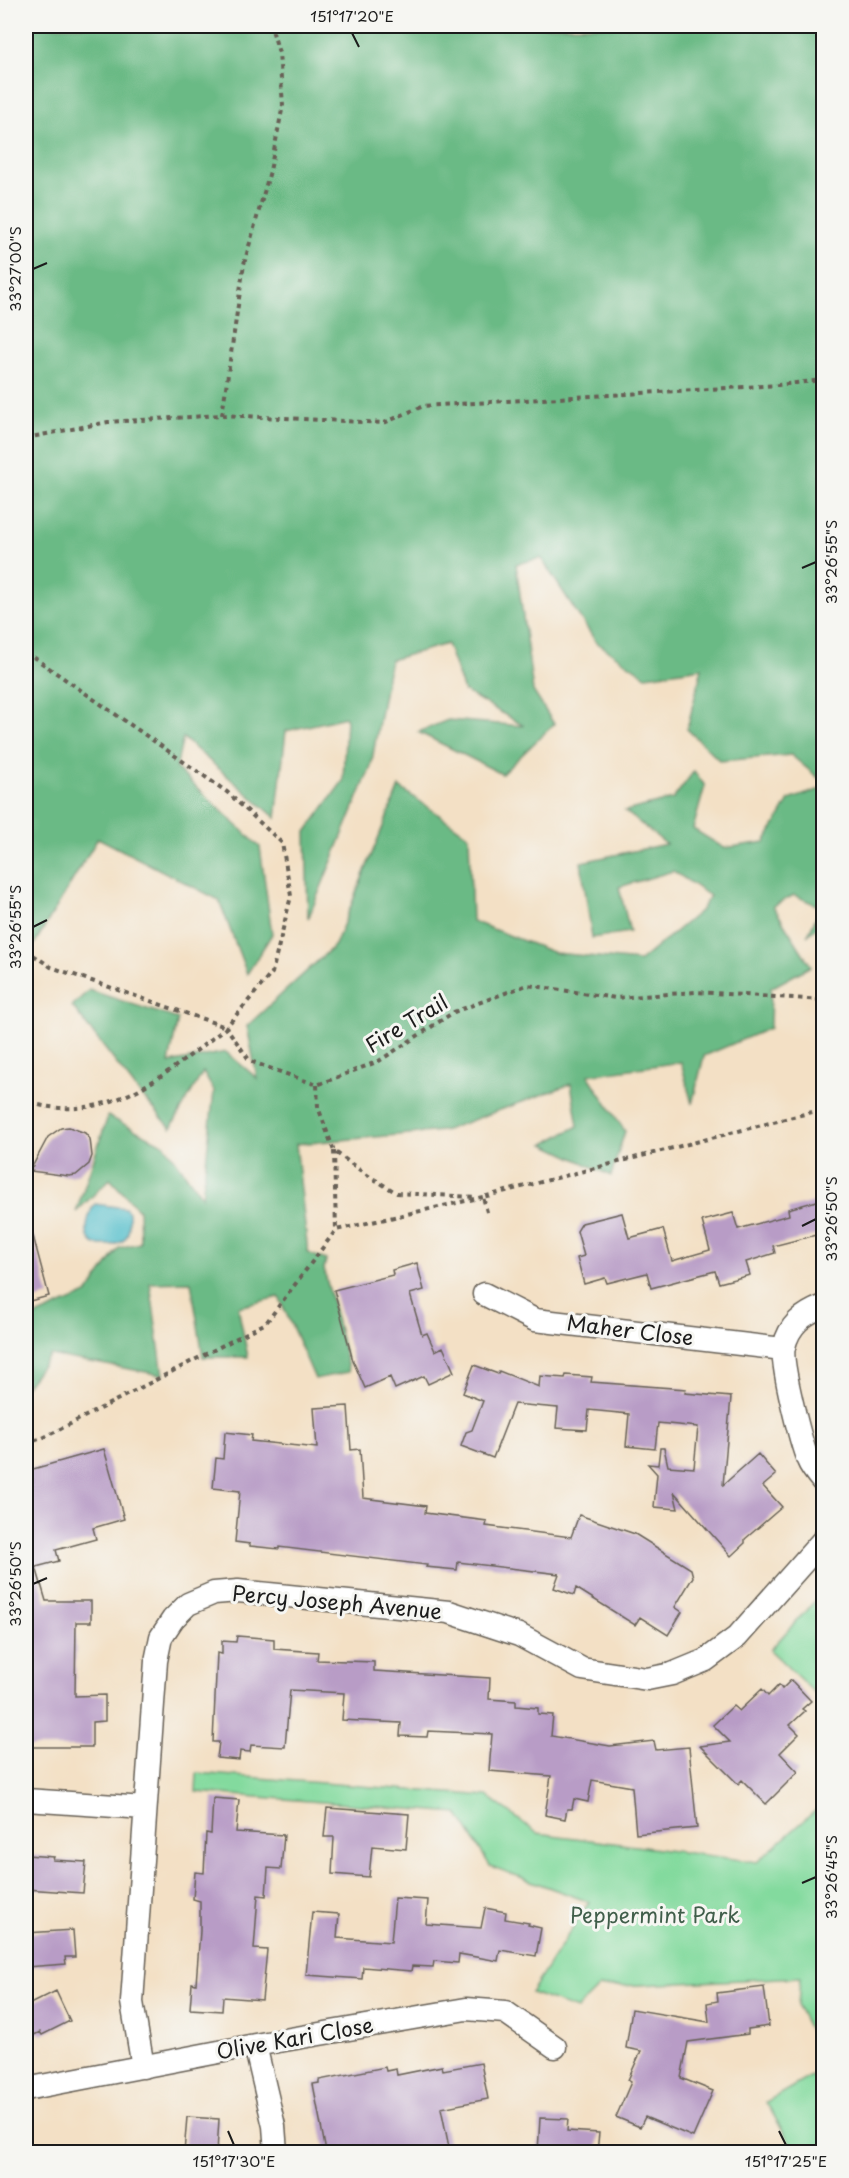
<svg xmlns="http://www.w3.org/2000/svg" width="849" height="2178" font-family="'Playpen Sans',sans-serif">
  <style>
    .green { fill: #83da9e; stroke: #507b5d; stroke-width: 1.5 }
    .forest { fill: #6aba85; stroke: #436b50; stroke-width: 1.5 }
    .water { fill: #50bdca; stroke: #366c73; stroke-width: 1.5 }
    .building { fill: #b89cc6 }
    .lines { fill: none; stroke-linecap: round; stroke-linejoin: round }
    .minor-casing { stroke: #676157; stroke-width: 25 }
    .path { stroke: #676157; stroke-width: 4; stroke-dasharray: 4.5 4.5; stroke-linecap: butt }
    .minor { stroke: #fff; stroke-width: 22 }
    .ticks { fill: none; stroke: #1c1c1c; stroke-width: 2 }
    .labels { text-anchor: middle; stroke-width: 6; stroke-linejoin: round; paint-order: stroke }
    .street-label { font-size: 21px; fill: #1c1c1c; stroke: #f6f6f2 }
    .park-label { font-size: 21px; fill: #405e4a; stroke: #f6f6f2 }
    .neatline { fill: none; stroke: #1c1c1c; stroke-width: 2 }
    .ticks-label { font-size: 15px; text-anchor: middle; fill: #1c1c1c }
  </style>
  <rect width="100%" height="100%" fill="#f6f6f2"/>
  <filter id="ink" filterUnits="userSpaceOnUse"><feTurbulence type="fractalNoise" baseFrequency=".0167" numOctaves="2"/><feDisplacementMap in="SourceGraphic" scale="12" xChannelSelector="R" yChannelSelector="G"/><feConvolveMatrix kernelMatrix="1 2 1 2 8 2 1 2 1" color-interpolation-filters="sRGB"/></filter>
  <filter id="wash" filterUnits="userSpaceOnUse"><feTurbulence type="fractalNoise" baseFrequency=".008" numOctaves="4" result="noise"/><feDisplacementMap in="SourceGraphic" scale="24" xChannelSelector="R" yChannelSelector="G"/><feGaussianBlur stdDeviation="1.35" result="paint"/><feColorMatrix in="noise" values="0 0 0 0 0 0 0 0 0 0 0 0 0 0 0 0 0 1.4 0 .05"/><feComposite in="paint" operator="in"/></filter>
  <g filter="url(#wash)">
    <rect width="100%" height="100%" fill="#f3e0c5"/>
    <!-- green -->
    <path class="green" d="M823,1592V1701L770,1650Z
      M197,1773L487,1796L537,1833L757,1862L823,1804V2058L798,2007L800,1977L599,1987L577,2009L531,1993L589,1902L490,1866L458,1813L196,1792Z
      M823,2069V2152H795L766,2102Z"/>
    <!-- forest -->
    <path class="forest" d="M26,26H823V782L791,755L720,761L687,729L702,668L646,676L596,642L541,558L516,564L533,691L554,724L502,774L418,732L448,720L524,726L464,691L447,644L390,660L371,766L308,919L306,832L343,781L346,717L286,731L276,818L183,738L176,768L260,847L272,934L247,974L219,900L98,838L32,948L26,947Z
      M694,771L705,786L693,829L724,848L765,842L789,800L823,788L824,921L807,936L821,907L794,895L773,906L811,966L771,988L770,1028L704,1056L692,1104L681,1062L588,1075L625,1131L611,1176L544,1144L578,1126L571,1084L443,1131L296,1144L308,1253L326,1260L324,1269L349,1372L315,1379L279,1297L238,1307L248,1357H203L191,1282L150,1283L163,1375L50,1355L26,1386V1320L87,1294L119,1248L140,1243L139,1210L110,1179L76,1212L108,1116L165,1145L202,1197L214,1091L203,1072L171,1128L136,1089L72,1006L89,990L178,1019L169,1063L226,1052L257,1078L247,1026L335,945L399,787L469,836L472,921L555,953L640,961L700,911L710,896L673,871L619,887L630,932L592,938L581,862L666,844L625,811L673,799Z"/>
    <!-- water -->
    <path class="water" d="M95,1204L125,1208L129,1212C130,1231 130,1245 107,1245C101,1245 94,1246 90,1240C83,1233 89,1211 95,1204Z"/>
    <g id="blocks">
      <!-- building -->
      <path class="building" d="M69,1127L85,1133L90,1139L92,1156L89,1164L76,1175L69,1176L30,1171L48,1137L61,1128Z
        M824,1199V1233L773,1246L775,1253L746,1262L750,1275L719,1283L715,1271L651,1288L647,1273L607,1283L605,1278L584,1284L577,1258L584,1256L577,1231L582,1223L622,1213L629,1238L663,1229L672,1261L710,1250L702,1221L733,1213L738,1229L789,1215L788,1209Z
        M26,1232H32L49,1296L26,1302Z
        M417,1263L424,1290L410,1294L422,1335L427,1333L435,1351L443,1347L454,1372L428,1384L424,1376L395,1389L390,1377L365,1388L353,1361L334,1290L393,1275L392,1270Z
        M474,1365L498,1374L499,1371L539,1387L540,1376L565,1378L566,1375L592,1377L591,1382L686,1389L685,1393L731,1397L723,1485L758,1454L776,1475L763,1486L782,1507L745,1539V1543L731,1556L674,1492L678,1509L654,1507L657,1474L648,1464L658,1465L660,1448H664L668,1466L694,1468L698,1427L658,1423L655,1449L626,1446L629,1414L589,1410L587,1430L556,1428L558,1408L514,1404L493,1458L461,1446L466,1432L472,1430L483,1401L463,1393Z
        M348,1406L351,1450L360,1449L363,1498L426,1506L425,1513L487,1521L486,1526L571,1537L579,1515L635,1534L691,1569L693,1577L675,1607L682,1612L668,1635L640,1617L635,1625L576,1588L574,1595L554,1588L559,1574L458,1562L457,1570L426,1567L427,1565L279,1547V1549L250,1546V1544L235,1542L240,1491L213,1488L216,1458L223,1459L225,1432L252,1435L251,1441L317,1448L314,1408Z
        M104,1449L124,1519L93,1528L96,1539L56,1550L59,1561L36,1567L46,1601H91V1622H76L75,1696L105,1695V1721L92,1722V1747H26V1471Z
        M237,1636L274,1639V1649L318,1652L317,1660L374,1662V1671L490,1678L489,1699L516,1701V1706L538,1708V1714L553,1715L551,1736L610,1746L654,1741L656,1750L689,1747L697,1828L636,1834L632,1787L592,1780L588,1802L574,1799L572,1809H567L565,1819L545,1815L551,1776L489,1771L492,1734L428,1731L427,1737L400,1736L401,1723L342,1720L344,1693L290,1690L285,1747L251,1745L250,1752L240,1751L239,1760L217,1758L219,1742H213L217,1653L222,1654V1641L236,1642Z
        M791,1680L811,1701L802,1709L805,1711L790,1725L799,1734L780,1753L798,1772L766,1804L742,1780L738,1784L700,1746L730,1742L713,1725L733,1706L739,1711L762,1689L768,1696L779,1685L782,1689Z
        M213,1798L239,1800L236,1832L284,1835L281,1869L268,1868L266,1896L258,1895L254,1949L267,1950L262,2000L223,1997L222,2011L190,2009L192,1983L196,1984L200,1931V1901L193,1899L195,1872L204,1873L206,1833L211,1834Z
        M327,1808L409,1814L406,1849L372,1846L369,1877L332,1874L334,1837H324Z
        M26,1855L54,1857L53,1860L86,1862L83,1893L26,1889Z
        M395,1898L428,1900L426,1924L481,1928L485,1908L506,1912L505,1919L529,1923L528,1925L541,1928L536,1956L500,1950L498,1961L459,1954L458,1963L434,1961L433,1967L412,1966L411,1971L363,1967L362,1979L306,1975L312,1912L339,1914L337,1938L391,1942Z
        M73,1930L75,1957H65L66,1964L26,1967V1933Z
        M764,1987L769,2026L748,2029V2034L688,2042L681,2078L713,2091L693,2137L645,2117L640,2127L616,2117L631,2082L628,2080L641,2051L626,2048L632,2009L709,2022L707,2003L718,2001L717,1993Z
        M56,1991L70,2021L42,2035L40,2032L26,2039V2006Z
        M481,2063L488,2099L441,2108L450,2152H326L313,2084L319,2083V2080L385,2067L386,2071L396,2069L397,2075L442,2066L443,2070Z
        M187,2117L219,2119L217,2152H184Z
        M540,2118L568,2119L567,2131L599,2133L597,2152H538Z"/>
    </g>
  </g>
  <g filter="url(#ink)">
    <use href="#blocks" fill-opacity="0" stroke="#676157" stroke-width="1.5"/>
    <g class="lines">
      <!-- minor casing -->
      <g class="minor-casing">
        <path id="minor" d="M484,1294L535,1320L783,1349
          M824,1306C803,1314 789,1325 784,1347C780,1362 801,1443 808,1460C811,1468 818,1476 824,1483
          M26,1800L145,1808
          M255,2045L274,2126L276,2152
          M143,2067L132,2002L156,1661L161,1637L173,1619L188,1604L214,1593L238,1591L449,1612L519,1635L582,1669L647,1679L672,1674L706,1660L737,1637L824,1539
          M26,2089L255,2045L466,2009L505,2012L555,2047"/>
      </g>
      <!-- path -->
      <path class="path" d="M222,415L244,264L270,171L283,105L279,53L271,26
        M26,438L108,422L222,415L384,423L423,406L778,385L824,380
        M26,652L227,792L282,843L291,896L272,973L226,1027L250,1061L317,1085L379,1061L454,1012L527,985L616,998L696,992L824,1000
        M26,950L51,967L226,1027
        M317,1085L318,1107L334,1151L364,1173L397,1193L476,1197
        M39,1105C115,1122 170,1070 226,1028
        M334,1151L336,1230
        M487,1212L483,1197L824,1109
        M26,1443L43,1438L266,1323L336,1230L483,1197"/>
      <!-- minor -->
      <use href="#minor" class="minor"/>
    </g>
  </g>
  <!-- ticks -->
  <path class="ticks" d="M352,33L359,47M33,269L47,263M802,568L816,562M33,927L47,920M802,1226L816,1219M33,1584L47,1578M802,1883L816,1877M228,2131L234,2145M779,2131L786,2145"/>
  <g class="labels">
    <!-- street labels -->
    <g class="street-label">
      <text transform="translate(407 1024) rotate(-31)" y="7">Fire Trail</text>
      <text transform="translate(630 1331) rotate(7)" y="7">Maher Close</text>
      <text transform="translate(337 1603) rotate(5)" y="7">Percy Joseph Avenue</text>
      <text transform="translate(295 2039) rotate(-10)" y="7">Olive Kari Close</text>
    </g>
    <!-- park labels -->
    <g class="park-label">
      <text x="655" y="1923">Peppermint Park</text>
    </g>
  </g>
  <!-- margin -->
  <rect width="849" height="2178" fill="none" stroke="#f6f6f2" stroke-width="66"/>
  <rect x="33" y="33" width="783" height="2112" class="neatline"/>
  <g class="ticks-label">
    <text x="352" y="22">151°17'20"E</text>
    <text transform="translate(16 269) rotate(-90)" y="5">33°27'00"S</text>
    <text transform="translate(832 562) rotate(-90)" y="5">33°26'55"S</text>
    <text transform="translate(16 927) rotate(-90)" y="5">33°26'55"S</text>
    <text transform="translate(832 1219) rotate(-90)" y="5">33°26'50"S</text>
    <text transform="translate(16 1584) rotate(-90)" y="5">33°26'50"S</text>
    <text transform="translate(832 1877) rotate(-90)" y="5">33°26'45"S</text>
    <text x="234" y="2167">151°17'30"E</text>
    <text x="786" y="2167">151°17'25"E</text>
  </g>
</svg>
